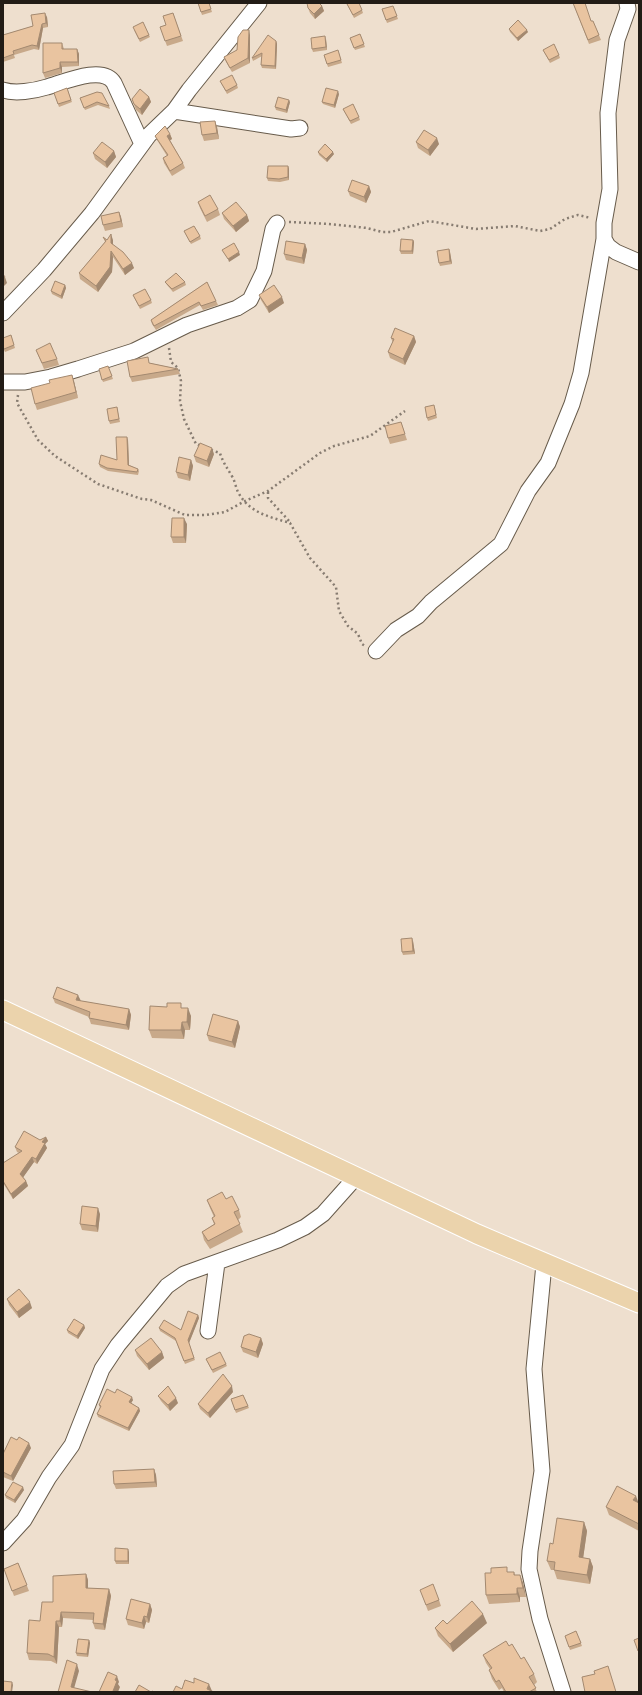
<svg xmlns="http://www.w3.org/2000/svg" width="642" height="1695" font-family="'Space Grotesk',sans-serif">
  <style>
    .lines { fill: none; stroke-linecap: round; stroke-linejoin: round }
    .minor-casing { stroke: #675b4b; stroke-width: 17 }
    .major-casing { stroke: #fff; stroke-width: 21 }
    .path { stroke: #877c71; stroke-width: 2.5; stroke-dasharray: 2 3; stroke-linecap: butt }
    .minor { stroke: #fff; stroke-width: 15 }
    .major { stroke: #ebd3ac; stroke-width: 19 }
    .wall { fill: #c8a98a }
    .shaded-wall { fill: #a38970 }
    .building { fill: #e9c4a0; stroke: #a38970 }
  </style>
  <rect width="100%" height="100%" fill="#eedfce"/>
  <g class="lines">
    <!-- minor casing -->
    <g class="minor-casing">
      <path id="minor" d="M627,3L628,9L617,40L608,113L610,189L604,223V239L608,246L616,252L639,262
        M3,90C15,94 34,91 47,87C62,83 103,64 114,83L142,144
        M174,111L291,129L300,128
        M3,313L44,270L92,213L149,135L174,111L189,90L259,3
        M3,382H25L51,377L78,369L134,351L187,325L237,308L250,300L264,271L273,229L277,223
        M376,651L396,630L418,616L431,602L501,544L528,491L548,463L572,404L581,373L604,239
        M544,1264L534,1369L542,1471L530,1551L529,1569L540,1619L563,1692
        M208,1331L217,1263
        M3,1543L24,1520L49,1477L72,1445L102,1369L118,1345L167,1286L184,1274L278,1240L305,1227L323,1214L356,1177"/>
    </g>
    <!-- major casing -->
    <g class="major-casing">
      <path id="major" d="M3,1010L477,1234L639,1303"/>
    </g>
    <!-- path -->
    <path class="path" d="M289,222L329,224L367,228L382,232H391L429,221L476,229L515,226L540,231L550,229L565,219L578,215L591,218
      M169,348L171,362L178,368L181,381L180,401L184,419L196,444L201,446
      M18,395L17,403L38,440L55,456L98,484L142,499L151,500L185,515H205L225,512L245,501L268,491L320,453L334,446L370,436L405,411
      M211,450L220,453C223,463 228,469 233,478C235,482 236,488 238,492C249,513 270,517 290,523L310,558L336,587L339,611L348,626L358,634L362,644L365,646
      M268,492V498L290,522"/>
    <!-- minor -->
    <use href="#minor" class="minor"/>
    <!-- major -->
    <use href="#major" class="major"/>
  </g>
  <!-- wall -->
  <path class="wall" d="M198,3H209L212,12L202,15Z
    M573,3L591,21H593L601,40L589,44Z
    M347,4L362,10L363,13L354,18Z
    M322,6L324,11L315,19L310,13L308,8Z
    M393,6L398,19L387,23L382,9Z
    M173,13L183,41L167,46L160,27L166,25Z
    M47,17L48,27L43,28L39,50L34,49L14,55L15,58L3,62V35L33,26Z
    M509,29L528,32L518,41L510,32Z
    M134,30L149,35L150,37L140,42Z
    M360,34L365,47L355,50L350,38Z
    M250,35V63L232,72L226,62L224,57L237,50Z
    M326,39L327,50L313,52L312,49Z
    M276,41L277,44L276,69L262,68L261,65L262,56L253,61L252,58Z
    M62,43L64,49H77L79,54V66L62,67V73L45,78L43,73Z
    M543,50L559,55L560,58L550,63Z
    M339,53L342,63L328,67L324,55Z
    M220,81L237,85L238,88L227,94Z
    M67,88L72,102L59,107L54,93Z
    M97,92L109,106L110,109L98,105L85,110L80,98Z
    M339,94L335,108L323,104L322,102Z
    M149,97L151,102L142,115L136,110L132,99Z
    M290,102L287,113L276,110L275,107Z
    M343,109L359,117L360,120L351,124Z
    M215,121L217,127L219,139L204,141L202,135Z
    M170,134L172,139L170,140L183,163L185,168L172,176L164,163L163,158L167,156L157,140L155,136Z
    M416,142L439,144L430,156L418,148Z
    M114,151L116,157L107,168L95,159L93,153Z
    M318,152L334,154L327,162L319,155Z
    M288,166L289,169V180L280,182L268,181L267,178Z
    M369,186L371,192L366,203L350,196L348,191Z
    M198,202L218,209L220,215L207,222L200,208Z
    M119,212L121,217L123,227L105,231L103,225Z
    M222,213L247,215L249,221L236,232L224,219Z
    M184,231L200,236L201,239L191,244Z
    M103,237L107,240H113V245L134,268L125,275L113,257L112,272L98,292L80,279L79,273L105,242Z
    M413,240L414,242L413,254H401L400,251Z
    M305,244L307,250L304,264L286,260L284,254Z
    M449,249L450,252L452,264L440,266L439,263Z
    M165,282H185L186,285L173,292L167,285Z
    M207,282L218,305L203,310L200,305L156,330L152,324L151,320Z
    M65,285L66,288L62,299L52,294L51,291Z
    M133,295L151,300L152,303L140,309Z
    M259,295L284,303L269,313L261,300Z
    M11,335L15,348L5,352L3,348Z
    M414,336L416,342L405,365L390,358L388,352L393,343L391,338Z
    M36,350L57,359L59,365L44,369Z
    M150,363L178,369L180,374L132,382L130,377Z
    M108,366L113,379L103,382L99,369Z
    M72,375L78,398L37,410L35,404Z
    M117,407L120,422L110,424L109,421Z
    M435,408L437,418L428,421L427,418Z
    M401,422L407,440L390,444L388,438Z
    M128,440L129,465L138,469L139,471L138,475L108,471L100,467L99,464L117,460Z
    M214,454L209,467L196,462L194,456Z
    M191,460L193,466L190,481L178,478L176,472Z
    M187,524L186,543H173L171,537Z
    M413,941L415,954L403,955L402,952Z
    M53,998L81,1001L129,1009L131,1015L129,1030L91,1024L89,1018V1017L55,1003Z
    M182,1008L191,1016L190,1030H185L184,1039L152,1038L149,1030Z
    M238,1021L240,1027L235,1048L209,1041L207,1035Z
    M46,1137L48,1141L45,1144L47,1148L37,1164L34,1162L23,1177L26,1181L28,1186L13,1199L3,1183V1163L19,1153L17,1152L15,1147L40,1140Z
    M226,1199L239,1210L241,1217L238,1220L243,1232L210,1249L204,1240L202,1232L214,1224L212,1218L214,1217L210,1208L207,1200Z
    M100,1214L98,1232L82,1230L80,1224Z
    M7,1299L32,1308L19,1318L9,1305Z
    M198,1315L199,1318L189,1343L195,1360L185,1364L176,1341L160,1331L159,1328L181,1330Z
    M84,1325L85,1328L78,1339L68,1333L67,1330Z
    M261,1338L263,1344L258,1358L243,1352L241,1347Z
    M135,1350L162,1352L164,1358L149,1370L137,1356Z
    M206,1359L226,1364L227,1366L213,1373Z
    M233,1392L210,1418L200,1409L198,1404Z
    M115,1393L133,1400L131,1403L139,1408L140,1411L129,1431L98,1417L97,1414L100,1408L99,1405Z
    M243,1395L249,1408L236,1413L231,1399Z
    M158,1396L178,1403L170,1411L161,1401Z
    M31,1448L13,1481L3,1477V1454Z
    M154,1469L156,1475L157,1487L116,1489L114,1484Z
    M24,1490L15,1503L6,1498L5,1495Z
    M638,1503H639V1531L609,1515L606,1507Z
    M584,1522L587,1531L583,1558L590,1559L593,1567L590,1584L557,1579L554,1570H551L547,1561L553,1544Z
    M129,1552V1564H116L115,1561Z
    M18,1563L29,1591L14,1596L4,1569Z
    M508,1572H514L515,1575H520L523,1583L526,1597H520V1602L489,1604L486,1595Z
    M86,1574L88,1580V1588L109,1589L111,1596L105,1630L95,1629L93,1623V1620L63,1618L62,1627H59L57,1664L51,1661L29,1660L27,1653L40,1621L53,1602Z
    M422,1595L439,1600L441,1606L428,1611Z
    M150,1604L152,1610L149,1623L146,1622L144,1629L128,1625L126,1619Z
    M487,1623L453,1652L438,1636L435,1628L447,1624Z
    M576,1631L582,1646L570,1650L565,1636Z
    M89,1640L90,1643L88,1657L77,1656L76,1653Z
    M509,1646L521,1659L534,1674L537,1682L534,1685L537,1692H504L502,1688L499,1690L492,1679L489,1670L490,1669L486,1663L483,1655Z"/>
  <!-- shaded-wall -->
  <path class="shaded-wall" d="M322,6L324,11L315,19L314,14Z
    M45,13L47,17L48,27L46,23Z
    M42,24L43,28L39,50L37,46Z
    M249,30L250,35V63L248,58Z
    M527,30L528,32L518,41L517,38Z
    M325,36L326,39L327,50L326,47Z
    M276,41L277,44L276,69L275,66Z
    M77,49L79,54V66L78,62Z
    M60,62L62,67V73L60,68Z
    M338,91L339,94L335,108L334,105Z
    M149,97L151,102L142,115L140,109Z
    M289,100L290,102L287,113L286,110Z
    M215,121L217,127L219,139L217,133Z
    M170,134L172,139L169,141L167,136Z
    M437,138L439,144L430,156L428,150Z
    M114,151L116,157L107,168L105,162Z
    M333,152L334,154L327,162L326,159Z
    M288,166L289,169V180L288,177Z
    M369,186L371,192L366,203L364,197Z
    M119,212L121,217L123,227L121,221Z
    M247,215L249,221L236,232L233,226Z
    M111,234L113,240V248L111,243Z
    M413,240L414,242L413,254L412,251Z
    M305,244L307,250L304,264L302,258Z
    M449,249L450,252L452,264L450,261Z
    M111,251L113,257L112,272L98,292L96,286Z
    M239,252L240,255L229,262L228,259Z
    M132,263L134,268L125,275L123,269Z
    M5,277L7,283L3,287V279Z
    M65,285L66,288L62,299L61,296Z
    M282,297L284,303L269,313L267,307Z
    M414,336L416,342L405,365L403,359Z
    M72,375L74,381L78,398L76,392Z
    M127,437L128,440L129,468L128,465Z
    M212,448L214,454L209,467L207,461Z
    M191,460L193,466L190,481L188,475Z
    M184,518L187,524L186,543L184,537Z
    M412,938L413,941L415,954L413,951Z
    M78,995L81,1001L76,1000Z
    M188,1008L191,1016L190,1030L187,1022Z
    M129,1009L131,1015L129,1030L126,1025Z
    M238,1021L240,1027L235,1048L232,1042Z
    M182,1022L185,1030L184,1039L181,1030Z
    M46,1137L48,1141L45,1144L47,1148L37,1164L36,1159L42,1142Z
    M32,1157L34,1162L22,1179L20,1174Z
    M26,1181L28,1186L13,1199L11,1194Z
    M98,1208L100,1214L98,1232L96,1226Z
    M30,1302L32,1308L19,1318L17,1312Z
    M198,1315L199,1318L189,1343L188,1340Z
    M84,1325L85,1328L78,1339L77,1336Z
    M261,1338L263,1344L258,1358L256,1352Z
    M162,1352L164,1358L149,1370L147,1364Z
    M232,1386L233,1392L210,1418L208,1413Z
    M132,1397L133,1400L130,1405L129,1402Z
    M176,1398L178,1403L170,1411L168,1405Z
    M139,1408L140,1411L129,1431L128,1428Z
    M29,1443L31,1448L13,1481L11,1476Z
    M154,1469L156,1475L157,1487L155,1482Z
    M23,1487L24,1490L15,1503L14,1500Z
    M636,1496L639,1504L633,1500Z
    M584,1522L587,1531L582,1566L579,1557Z
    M128,1549L129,1552V1564L128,1561Z
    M590,1559L593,1567L590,1584L587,1575Z
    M86,1574L88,1580V1594L86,1588Z
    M520,1575L523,1583L526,1597L523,1588Z
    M517,1588L520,1597V1602L517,1594Z
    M109,1589L111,1596L105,1630L103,1624Z
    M150,1604L152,1610L149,1623L147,1617Z
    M61,1612L63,1618L62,1627L60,1621Z
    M483,1614L487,1623L453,1652L450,1644Z
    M144,1616L146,1622L144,1629L142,1623Z
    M56,1621L59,1627L57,1664L54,1657Z
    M89,1640L90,1643L88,1657L87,1654Z
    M77,1664L79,1671L73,1692L71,1687Z
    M117,1676L119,1682L118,1684L120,1687L118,1692H113V1691L115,1680Z
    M12,1682L13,1685L12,1692H11Z
    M209,1684L212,1691L211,1692L207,1689Z"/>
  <!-- building -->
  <path class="building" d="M198,3H209L211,9L201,12Z
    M307,3H319L322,6L314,14L308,8Z
    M350,3H359L362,10L353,15L347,4Z
    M573,3H585L591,21H593L599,35L588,40Z
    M393,6L397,16L386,20L382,9Z
    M45,13L46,23L42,24L37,46L32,45L13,51L14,54L3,58V35L33,26L31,15Z
    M173,13L181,36L165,41L160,27L166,25L163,16Z
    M518,20L527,30L517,38L509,29Z
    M143,22L149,35L139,39L133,27Z
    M243,30H249L248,58L230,68L224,57L237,50L238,37Z
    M360,34L364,44L354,48L350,38Z
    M268,35L276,41L275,66L261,65L262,53L252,58Z
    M325,36L326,47L312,49L311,38Z
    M43,43H62V49H77L78,62H60V68L43,73Z
    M554,44L559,55L549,60L543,50Z
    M338,50L341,60L327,64L324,55Z
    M232,75L237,85L226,91L220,81Z
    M67,88L71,100L58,104L54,93Z
    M326,88L338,91L334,105L322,102Z
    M140,89L149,97L140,109L134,104L132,99Z
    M97,92L102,93L109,106L97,102L84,108L80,98Z
    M278,97L289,100L286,110L275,107Z
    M353,104L359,117L350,121L343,109Z
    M215,121L217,133L202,135L200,122Z
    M165,126L170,134L167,136L183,163L170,171L163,158L168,155L155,136Z
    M424,130L437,138L428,150L416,142Z
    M102,142L114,151L105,162L93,153Z
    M325,144L333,152L326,159L318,152Z
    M268,166H288V177L279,179L267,178Z
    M352,180L369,186L364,197L348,191Z
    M210,195L218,209L205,216L198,202Z
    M236,202L247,215L233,226L222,213Z
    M119,212L121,221L103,225L101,216Z
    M194,226L200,236L190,242L184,231Z
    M111,234V243L123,252L132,263L123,269L111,251L110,267L96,286L79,273L106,241L103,237L107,240Z
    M401,239L413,240L412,251H400Z
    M286,241L305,244L302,258L284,254Z
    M234,243L239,252L228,259L222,250Z
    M449,249L450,261L439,263L437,251Z
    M176,273L185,282L172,289L165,282Z
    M3,274L5,277L3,279Z
    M55,281L65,285L61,296L51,291Z
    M207,282L216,301L201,306L199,302L154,326L151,320Z
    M274,285L282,297L267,307L259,295Z
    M145,289L151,300L139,306L133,295Z
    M395,328L414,336L403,359L388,352L394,339L391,338Z
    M11,335L14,345L4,349L3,348V338Z
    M50,343L57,359L42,363L36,350Z
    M148,357L149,363L178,369L130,377L127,361Z
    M108,366L112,376L102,380L99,369Z
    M72,375L76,392L35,404L31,388L50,383L49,380Z
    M434,405L436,415L427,418L425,407Z
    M117,407L119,419L109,421L107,409Z
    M401,422L405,434L388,438L385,426Z
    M116,437H127L128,465L138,469L137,472L107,468L99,464L101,455L117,460Z
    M200,443L212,448L207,461L194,456Z
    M179,457L191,460L188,475L176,472Z
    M172,518H184V537H171Z
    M412,938L413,951L402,952L401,939Z
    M57,987L78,995L76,1000L129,1009L126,1025L89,1018L90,1012L53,998Z
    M167,1003H181V1008H188L187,1022H182L181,1030H149L150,1006L167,1007Z
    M213,1014L238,1021L232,1042L207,1035Z
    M24,1131L40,1140L46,1137L42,1142L45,1143L36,1159L32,1157L20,1174L26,1181L11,1194L3,1181V1163L22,1151L15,1147Z
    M222,1192L226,1199L232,1196L239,1210L234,1212L240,1224L208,1241L202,1232L215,1224L212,1218L215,1216L207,1200Z
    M82,1206L98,1208L96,1226L80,1224Z
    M19,1289L30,1302L17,1312L7,1299Z
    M188,1311L198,1315L188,1340L194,1358L184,1361L175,1338L159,1328L164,1320L181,1330Z
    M74,1319L84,1325L77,1336L67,1330Z
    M249,1334L261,1338L256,1352L241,1347L244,1336Z
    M151,1338L162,1352L147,1364L135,1350Z
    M220,1352L226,1364L212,1370L206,1359Z
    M223,1374L232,1386L208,1413L198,1404Z
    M168,1386L176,1398L168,1405L158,1396Z
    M107,1389L115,1393L117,1389L132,1397L129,1402L139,1408L128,1428L97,1414L101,1406L99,1405Z
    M243,1395L248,1406L235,1410L231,1399Z
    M11,1437L17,1440L19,1437L29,1443L11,1476L3,1472V1454Z
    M154,1469L155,1482L114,1484L113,1471Z
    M13,1482L23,1487L14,1500L5,1495Z
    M617,1486L636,1496L633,1500L639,1503V1524L606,1507Z
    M557,1518L584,1522L579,1557L590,1559L587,1575L554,1570L555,1562L547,1561L550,1543L553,1544Z
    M115,1548L128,1549V1561H115Z
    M18,1563L27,1585L12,1591L4,1569Z
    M507,1567V1572H514V1575H520L523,1588H517V1594L486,1595L485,1573H491V1568Z
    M86,1574V1588L109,1589L103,1624L93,1623L94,1613L61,1612L60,1621H56L54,1657L48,1654L27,1653L29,1620L40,1621L42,1602H53V1576Z
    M433,1584L439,1600L426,1605L420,1590Z
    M131,1599L150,1604L147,1617L144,1616L142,1623L126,1619Z
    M472,1601L483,1614L450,1644L435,1628L443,1620L447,1624Z
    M576,1631L581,1643L569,1647L565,1636Z
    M639,1638V1651H638L634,1640Z
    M78,1639L89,1640L87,1654L76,1653Z
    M506,1641L509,1646L512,1644L521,1659L524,1657L534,1674L529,1677L536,1688L529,1692H506L499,1680L496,1682L489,1670L492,1668L483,1655Z
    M67,1660L77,1664L71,1687L92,1692H58Z
    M608,1666L616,1692H585L582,1677L595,1674L594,1671Z
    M108,1672L117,1676L115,1680L117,1681L113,1691L115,1692H99Z
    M194,1678L209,1684L207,1689L214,1692H173L176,1686L182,1689L185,1680L194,1683Z
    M3,1681L12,1682L11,1692H3Z
    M139,1685L151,1692L152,1691L154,1692H135Z"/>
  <!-- border -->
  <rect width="642" height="1695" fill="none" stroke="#221c16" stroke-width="8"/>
</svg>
